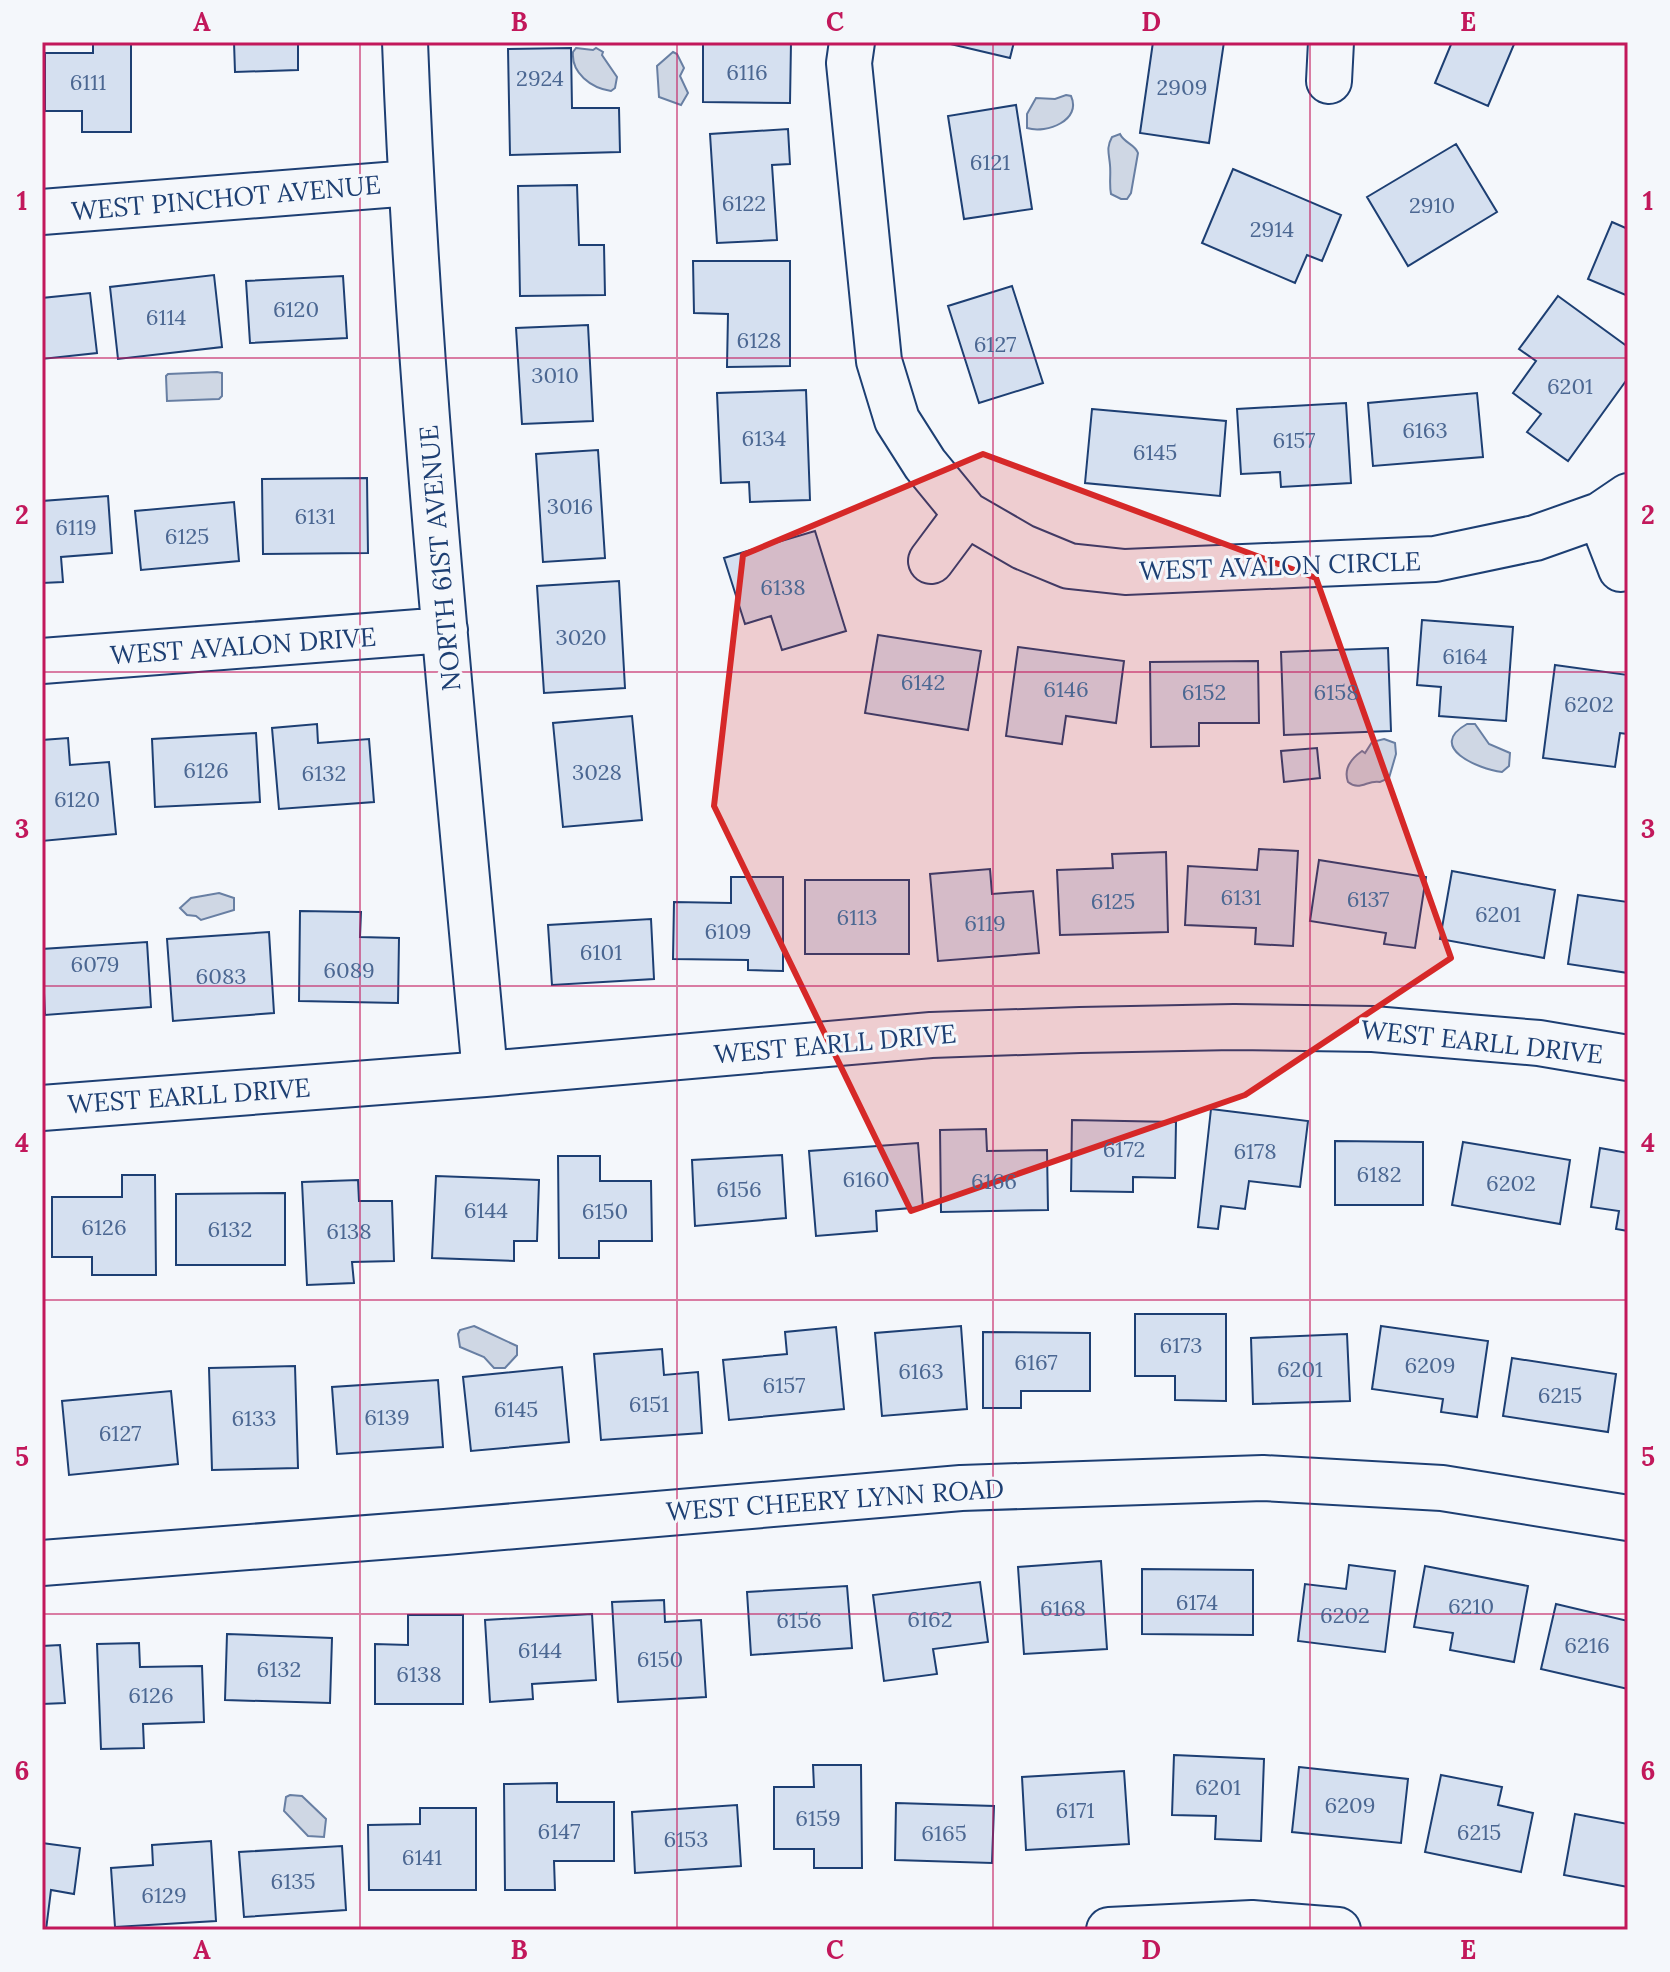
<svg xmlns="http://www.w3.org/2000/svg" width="1670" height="1972" font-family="Lora,serif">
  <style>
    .water { fill: #cfd7e4; stroke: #687fa3; stroke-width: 2 }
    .building { fill: #d5e0f0; stroke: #1d3f73; stroke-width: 2 }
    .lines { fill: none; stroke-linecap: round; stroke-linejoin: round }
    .minor-casing { stroke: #1d3f73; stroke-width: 48 }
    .minor { stroke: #f4f7fb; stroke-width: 44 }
    .marked { fill: #d62828; fill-opacity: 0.2; stroke: #d62828; stroke-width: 6; stroke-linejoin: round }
    .grid { fill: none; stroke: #c2185b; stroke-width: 2; stroke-opacity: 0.55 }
    .labels { text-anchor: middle; stroke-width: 6; stroke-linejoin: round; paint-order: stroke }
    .number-label { font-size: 22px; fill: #4b6792 }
    .street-label { font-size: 26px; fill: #1d3f73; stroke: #f4f7fb }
    .neatline { fill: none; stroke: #c2185b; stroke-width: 3 }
    .grid-label { font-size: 26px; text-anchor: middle; font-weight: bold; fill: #c2185b }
  </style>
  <rect width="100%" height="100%" fill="#f4f7fb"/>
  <!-- water -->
  <path class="water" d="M576,48L593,50L596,48L603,52L602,55L617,77L615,88L611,91C591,88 571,73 573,52Z
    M673,52L677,54L684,68L680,76L688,93L681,105L659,97L657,66Z
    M1066,95L1071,96C1082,120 1047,134 1027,128V114L1036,98L1055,99Z
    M1120,134C1124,143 1135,144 1138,153L1131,193L1127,199H1121L1111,194C1109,184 1111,175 1110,165C1109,153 1106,148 1112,137Z
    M217,372L222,373V396L219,399L167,401L166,376L168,374Z
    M1467,724H1475L1489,744L1510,753L1509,766L1502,772C1478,769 1426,747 1467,724Z
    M1384,739L1395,743L1396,754L1389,778L1380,782C1368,779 1360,792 1348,782C1343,768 1352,758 1362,751L1365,753L1372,742Z
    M219,893L234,898V910L201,920L196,916L187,915L180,908L191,898Z
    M474,1326L517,1346V1355L505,1368H494L484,1357L460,1347L458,1334L460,1330Z
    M290,1795L302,1796L326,1819L324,1837L308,1836L284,1811L286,1797Z"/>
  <!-- building -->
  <path class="building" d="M93,42H131V132H82V111H45V53H93Z
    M234,42H298V70L235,72Z
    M703,42H791L790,103L703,102Z
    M942,42H1014L1010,58Z
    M1153,42H1224L1209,143L1140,133Z
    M1452,42H1515L1488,106L1435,83Z
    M571,48L572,108H619L620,152L510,155L508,49Z
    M1016,105L1032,209L964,219L948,116Z
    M788,129L790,164L772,165L777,240L717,243L710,134Z
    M1456,144L1497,212L1408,266L1367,197Z
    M1233,169L1341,215L1322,261L1307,255L1295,283L1202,243Z
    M577,185L579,245H604L605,295L520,296L518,186Z
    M1612,222L1628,229V296L1588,279Z
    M693,261H790V366L727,367L728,314L694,313Z
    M214,275L222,347L118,359L110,287Z
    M343,276L347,338L250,343L246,281Z
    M1012,286L1043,383L979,403L948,306Z
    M90,293L97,353L42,359V298Z
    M1558,296L1628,347V378L1568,461L1527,432L1541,414L1513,393L1536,361L1519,349Z
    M588,325L593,421L522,424L516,328Z
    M806,390L810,500L750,502L749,482L721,483L717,393Z
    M1477,393L1483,457L1373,466L1368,403Z
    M1346,403L1351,483L1281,487L1280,472L1241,474L1237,409Z
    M1092,409L1226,421L1220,496L1085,483Z
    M598,450L605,558L543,562L536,454Z
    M367,478L368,553L263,554L262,479Z
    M108,496L112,553L61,557L63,582L42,583V501Z
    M234,502L239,561L141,570L135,511Z
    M815,531L846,631L782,650L771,616L745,624L724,558Z
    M619,581L625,688L544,693L537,586Z
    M1422,620L1513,627L1506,721L1439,716L1441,687L1417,685Z
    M878,635L981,651L968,730L865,713Z
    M1018,647L1124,661L1116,723L1066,716L1062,744L1006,736Z
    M1388,648L1391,731L1284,735L1281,652Z
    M1258,661L1259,723H1199V746L1151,747L1150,662Z
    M1555,665L1628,675V734L1620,733L1615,767L1543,758Z
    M632,716L642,820L563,827L553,723Z
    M317,724L318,743L369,739L374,802L279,809L272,728Z
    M256,733L260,802L155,807L152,739Z
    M68,738L70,765L109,762L116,834L42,841V740Z
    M1317,748L1320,778L1284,782L1281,751Z
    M1259,849L1298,851L1293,946L1255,944L1256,928L1185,925L1188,866L1257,870Z
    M1166,852L1168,932L1060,935L1057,870L1113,868L1112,854Z
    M1319,860L1426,877L1415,948L1384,944L1386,933L1310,921Z
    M990,869L992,894L1033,891L1039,953L938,961L930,874Z
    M1452,871L1555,890L1544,958L1440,939Z
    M731,877H783V971L748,970V960L673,959L674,902L731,903Z
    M805,880H909V954H805Z
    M1578,895L1628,902V973L1568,964Z
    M300,911L361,912L360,937L399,938L398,1003L299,1001Z
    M651,919L654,979L552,985L548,925Z
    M269,932L274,1013L173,1021L167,939Z
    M147,942L151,1007L45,1015L42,949Z
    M1211,1109L1308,1121L1300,1187L1249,1181L1245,1209L1221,1206L1218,1229L1198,1227Z
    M1072,1120L1176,1122L1175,1178L1133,1177V1192L1071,1191Z
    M986,1129L987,1151L1047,1150L1048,1210L941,1212L940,1130Z
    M1335,1141L1423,1142V1205H1335Z
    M1463,1142L1570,1160L1560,1224L1452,1205Z
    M918,1143L923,1207L876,1211L877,1231L816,1236L809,1151Z
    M1600,1148L1628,1153V1231L1616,1229L1619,1211L1591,1207Z
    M782,1155L786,1218L695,1226L692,1160Z
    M558,1156H600V1181H651L652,1241H599V1258H559Z
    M122,1175H155L156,1275H92V1257H52V1197H122Z
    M436,1176L539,1180L537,1241H514V1261L432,1258Z
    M358,1180L359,1201H392L394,1261L352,1262L354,1283L307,1285L302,1182Z
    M285,1193V1265H176V1194Z
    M1135,1314H1226V1401L1175,1400V1376H1135Z
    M961,1326L967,1409L882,1416L875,1333Z
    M1381,1326L1488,1341L1477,1417L1441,1412L1443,1399L1372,1389Z
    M836,1327L844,1409L729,1420L723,1360L787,1354L785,1332Z
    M983,1332L1090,1333V1391H1021V1408H983Z
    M1347,1334L1350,1401L1253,1404L1251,1338Z
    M662,1349L664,1375L698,1372L702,1433L601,1440L594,1354Z
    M1512,1358L1616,1374L1608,1432L1503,1416Z
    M295,1366L298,1468L212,1470L209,1368Z
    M562,1367L569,1442L471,1451L463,1377Z
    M438,1380L443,1447L337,1454L332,1387Z
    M171,1391L178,1464L69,1475L62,1401Z
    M1101,1561L1107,1649L1024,1654L1018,1567Z
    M1349,1565L1395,1571L1385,1652L1298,1641L1305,1584L1346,1589Z
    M1425,1566L1528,1586L1514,1662L1450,1650L1453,1633L1414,1627Z
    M1142,1569L1253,1570V1635L1142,1634Z
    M980,1582L988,1642L933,1649L937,1674L884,1681L873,1595Z
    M847,1586L852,1648L751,1655L747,1592Z
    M664,1600L665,1622L701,1620L706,1697L618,1702L612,1602Z
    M1556,1604L1628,1621V1689L1541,1669Z
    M592,1614L596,1680L532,1684L533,1699L490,1702L485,1620Z
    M408,1615H463V1704H375V1644L408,1645Z
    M227,1634L332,1638L330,1703L225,1700Z
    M139,1643L140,1667L202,1666L204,1722L143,1724L144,1748L101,1749L97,1644Z
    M60,1645L65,1703L42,1704V1646Z
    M1174,1755L1264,1759L1261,1841L1215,1839L1216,1816L1172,1815Z
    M813,1765H861L862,1868H814V1849H774V1787H814Z
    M1299,1767L1408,1779L1401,1843L1292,1832Z
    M1124,1771L1129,1844L1026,1850L1022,1777Z
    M1441,1775L1502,1787L1498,1805L1533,1813L1521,1872L1425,1852Z
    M557,1783V1802H614V1861H554L555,1890H505L504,1784Z
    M896,1803L994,1806L992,1863L895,1860Z
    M737,1805L741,1866L635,1873L632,1812Z
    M420,1808H476V1890H369L368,1825L420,1824Z
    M1575,1814L1628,1824V1887L1564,1875Z
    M211,1841L216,1921L115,1927L111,1868L153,1865L152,1845Z
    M42,1843L80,1848L74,1894L51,1890L46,1930H42Z
    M342,1846L346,1910L244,1917L239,1852Z"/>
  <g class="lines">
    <!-- minor casing -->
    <g class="minor-casing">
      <path id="minor" d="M405,42C418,387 454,730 485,1074
        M852,42L849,63L879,361L897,420L925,464L966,514L1023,547L1069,566L1125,572L1435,559L1535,538L1600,515L1628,496
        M1329,81L1331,42
        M42,212L411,183
        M1600,515L1621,569
        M931,561L966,514
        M42,661L445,630
        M42,1108L485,1074L931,1035L1080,1030L1234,1027L1373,1029L1539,1043L1628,1058
        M42,1563L445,1532L961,1488L1263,1478L1442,1488L1628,1518
        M1109,1930L1252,1923L1338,1930"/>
    </g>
    <!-- minor -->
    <use href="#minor" class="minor"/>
  </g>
  <!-- marked area -->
  <path class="marked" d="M983,454L1316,578L1451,958L1245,1095L911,1211L714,806L743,555Z"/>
  <!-- grid -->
  <path class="grid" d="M360,42V1930M677,42V1930M993,42V1930M1310,42V1930M42,358H1628M42,672H1628M42,986H1628M42,1300H1628M42,1614H1628"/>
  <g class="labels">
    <!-- number labels -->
    <g class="number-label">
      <text x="747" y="80">6116</text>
      <text x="540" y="86">2924</text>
      <text x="88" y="90">6111</text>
      <text x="1182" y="95">2909</text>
      <text x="990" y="170">6121</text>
      <text x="744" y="211">6122</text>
      <text x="1432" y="213">2910</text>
      <text x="1272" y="237">2914</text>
      <text x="296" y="317">6120</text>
      <text x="166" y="325">6114</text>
      <text x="759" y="348">6128</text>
      <text x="995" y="352">6127</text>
      <text x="555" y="383">3010</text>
      <text x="1570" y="394">6201</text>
      <text x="1425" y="438">6163</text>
      <text x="764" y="446">6134</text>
      <text x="1294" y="448">6157</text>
      <text x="1155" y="460">6145</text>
      <text x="570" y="514">3016</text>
      <text x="315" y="524">6131</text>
      <text x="76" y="535">6119</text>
      <text x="187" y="544">6125</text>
      <text x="783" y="595">6138</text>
      <text x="581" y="645">3020</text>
      <text x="1465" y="664">6164</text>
      <text x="923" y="690">6142</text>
      <text x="1066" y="697">6146</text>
      <text x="1204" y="700">6152</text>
      <text x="1336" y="700">6158</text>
      <text x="1589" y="712">6202</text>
      <text x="206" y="778">6126</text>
      <text x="597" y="780">3028</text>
      <text x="324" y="781">6132</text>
      <text x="77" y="807">6120</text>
      <text x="1241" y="905">6131</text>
      <text x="1368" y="907">6137</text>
      <text x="1113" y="909">6125</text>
      <text x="1498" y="922">6201</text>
      <text x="857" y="925">6113</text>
      <text x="985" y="931">6119</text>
      <text x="728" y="939">6109</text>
      <text x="601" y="960">6101</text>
      <text x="95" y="972">6079</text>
      <text x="349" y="978">6089</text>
      <text x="221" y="984">6083</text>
      <text x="1124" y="1157">6172</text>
      <text x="1255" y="1159">6178</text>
      <text x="1379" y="1182">6182</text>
      <text x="866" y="1187">6160</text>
      <text x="994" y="1189">6166</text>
      <text x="1511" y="1191">6202</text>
      <text x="739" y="1197">6156</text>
      <text x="486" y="1218">6144</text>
      <text x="605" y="1219">6150</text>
      <text x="104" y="1235">6126</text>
      <text x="230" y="1237">6132</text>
      <text x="349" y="1239">6138</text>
      <text x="1181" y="1353">6173</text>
      <text x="1036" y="1370">6167</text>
      <text x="1430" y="1373">6209</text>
      <text x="1300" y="1377">6201</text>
      <text x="921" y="1379">6163</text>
      <text x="784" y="1393">6157</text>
      <text x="1560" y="1403">6215</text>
      <text x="649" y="1412">6151</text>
      <text x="516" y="1417">6145</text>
      <text x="387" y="1425">6139</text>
      <text x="254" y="1426">6133</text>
      <text x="120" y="1441">6127</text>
      <text x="1197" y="1610">6174</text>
      <text x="1471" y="1614">6210</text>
      <text x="1063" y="1616">6168</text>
      <text x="1345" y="1623">6202</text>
      <text x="930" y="1627">6162</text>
      <text x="799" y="1628">6156</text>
      <text x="1587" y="1653">6216</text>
      <text x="540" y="1658">6144</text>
      <text x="660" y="1667">6150</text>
      <text x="279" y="1677">6132</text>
      <text x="419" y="1682">6138</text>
      <text x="151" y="1703">6126</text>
      <text x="1218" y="1795">6201</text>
      <text x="1350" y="1813">6209</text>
      <text x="1075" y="1818">6171</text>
      <text x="818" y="1826">6159</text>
      <text x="559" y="1839">6147</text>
      <text x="1479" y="1840">6215</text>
      <text x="944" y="1841">6165</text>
      <text x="686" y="1847">6153</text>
      <text x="422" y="1865">6141</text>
      <text x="293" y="1889">6135</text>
      <text x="164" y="1903">6129</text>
    </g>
    <!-- street labels -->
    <g class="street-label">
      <text transform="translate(226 198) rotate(-5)" y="9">WEST PINCHOT AVENUE</text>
      <text transform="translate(440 558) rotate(-95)" y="9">NORTH 61ST AVENUE</text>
      <text transform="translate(1280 566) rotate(-2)" y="9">WEST AVALON CIRCLE</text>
      <text transform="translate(243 646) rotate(-4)" y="9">WEST AVALON DRIVE</text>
      <text transform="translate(1482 1042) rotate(6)" y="9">WEST EARLL DRIVE</text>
      <text transform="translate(835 1044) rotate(-5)" y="9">WEST EARLL DRIVE</text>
      <text transform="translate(189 1096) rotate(-4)" y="9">WEST EARLL DRIVE</text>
      <text transform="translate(835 1500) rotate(-4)" y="9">WEST CHEERY LYNN ROAD</text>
    </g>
  </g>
  <!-- border -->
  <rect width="1670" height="1972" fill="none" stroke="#f4f7fb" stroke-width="88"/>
  <rect x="44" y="44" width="1582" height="1884" class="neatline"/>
  <g class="grid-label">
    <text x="202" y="31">A</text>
    <text x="519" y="31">B</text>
    <text x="835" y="31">C</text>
    <text x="1151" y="31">D</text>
    <text x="1468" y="31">E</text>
    <text x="22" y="210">1</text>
    <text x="1648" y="210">1</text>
    <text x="22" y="524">2</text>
    <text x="1648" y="524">2</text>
    <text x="22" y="838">3</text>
    <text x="1648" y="838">3</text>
    <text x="22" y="1152">4</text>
    <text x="1648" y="1152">4</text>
    <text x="22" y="1466">5</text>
    <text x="1648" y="1466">5</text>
    <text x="22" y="1780">6</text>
    <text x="1648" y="1780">6</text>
    <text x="202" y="1959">A</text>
    <text x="519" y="1959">B</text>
    <text x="835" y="1959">C</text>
    <text x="1151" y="1959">D</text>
    <text x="1468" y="1959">E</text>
  </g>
</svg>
